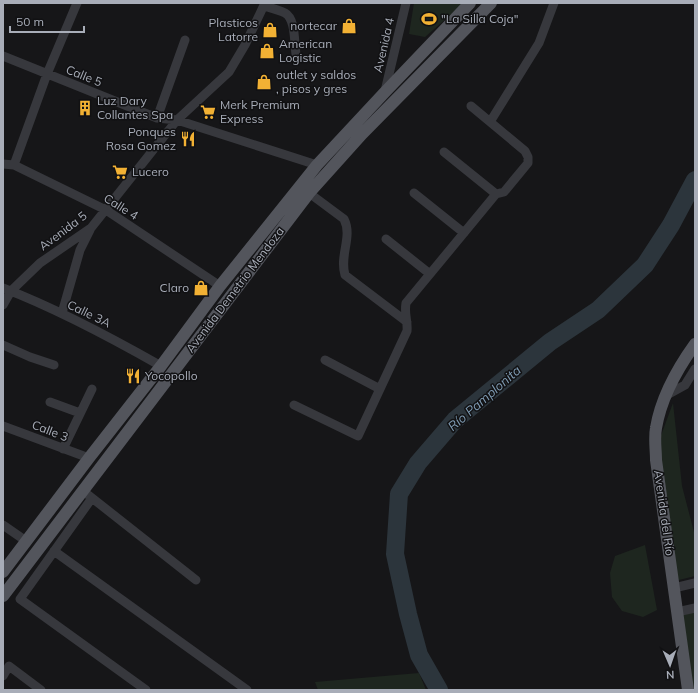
<svg xmlns="http://www.w3.org/2000/svg" width="698" height="693" font-family="Mulish,sans-serif">
  <style>
    .green { fill: #1e261f }
    .lines { fill: none; stroke-linecap: round; stroke-linejoin: round }
    .river { stroke: #2c353c; stroke-width: 18 }
    .minor { stroke: #37383d; stroke-width: 9 }
    .major { stroke: #53555c; stroke-width: 12 }
    .labels { text-anchor: middle; stroke-width: 3; stroke-linejoin: round; paint-order: stroke }
    .poi-label { font-size: 12px; fill: #a8adb8; stroke: #111113; text-anchor: start }
    .street-label { font-size: 12px; fill: #a8adb8; stroke: #111113 }
    .water-label { font-size: 13px; font-style: italic; fill: #7f9bb3; stroke: #111113 }
  </style>
  <rect width="100%" height="100%" fill="#161618"/>
  <!-- green -->
  <path class="green" d="M414,3H464L425,37L409,34Z
    M673,403L682,486L695,536V576L675,581L659,441Z
    M645,545L657,610L643,617L622,611L612,597L610,573L615,556Z
    M695,610V690H691L680,614Z
    M419,673L426,690H318L315,682Z"/>
  <g class="lines">
    <!-- river -->
    <path class="river" d="M439,690L419,655L408,614L395,554L399,494L418,463L455,420L550,342L598,310L645,265L671,225L695,180"/>
    <!-- minor -->
    <path class="minor" d="M264,6C271,8 279,10 285,13C296,19 294,43 296,54
      M3,56L157,118L177,120L317,165
      M385,91L406,3
      M157,118L185,40
      M490,122L539,43L554,3
      M444,152L496,194
      M3,164L14,165L106,210L220,286
      M14,165L47,74L77,3
      M309,193L344,219C353,237 339,255 345,275L407,322
      M414,193L464,233
      M386,239L430,274
      M3,288C58,309 110,337 161,366
      M3,305L11,291L40,263L91,228L177,120L229,72L245,45L265,3
      M62,313L80,250L90,230
      M3,345L30,357L54,365
      M325,360L380,389
      M665,396L685,385L695,369
      M50,402L80,413
      M294,405L358,436L407,331C408,320 404,315 406,303L496,194L504,192L528,163V157L525,151L471,106
      M3,426L89,458
      M63,449L92,389
      M87,494L196,580
      M92,498L20,599L146,690
      M3,525L26,541
      M54,551L247,690
      M674,588L695,583
      M677,612L695,608
      M3,676L9,666L41,690"/>
    <!-- major -->
    <path class="major" d="M3,572L89,458L161,366L220,286L317,165L385,92L470,3
      M3,596L309,193L362,134L491,3
      M688,690L656,460C656,450 654,438 656,428C661,398 677,369 695,344"/>
  </g>
  <!-- icons -->
  <defs>
    <g id="stadium-bare" transform="scale(1.2)"><path d="M0-5a6.5 5 0 1 0 0 10a6.5 5 0 1 0 0-10ZM-3.5-1.8h7v3.6h-7Z" fill="#f2b134" stroke="#111113" stroke-width="2.5" paint-order="stroke"/></g>
    <g id="shop-bare" transform="scale(1.2)"><path d="M-5-2.5h2.3a2.7 3.5 0 0 1 5.4 0H5L5.5 6h-11ZM-1.5-2.5h3a1.5 2.3 0 0 0-3 0Z" fill="#f2b134" stroke="#111113" stroke-width="2.5" paint-order="stroke"/></g>
    <g id="building-bare" transform="scale(1.2)"><path d="M-4-6H4V6H1V3H-1V6H-4ZM-2.5-4.3h1.7v1.8h-1.7ZM.8-4.3h1.7v1.8H.8ZM-2.5-1h1.7V.8h-1.7ZM.8-1h1.7V.8H.8Z" fill="#f2b134" stroke="#111113" stroke-width="2.5" paint-order="stroke"/></g>
    <g id="supermarket-bare" transform="scale(1.2)"><path d="M-6-5.5h2.5l.6 2H6L4.5 2H-2.5L-4.4-4H-6ZM-1.5 3.2a1.3 1.3 0 1 0 .1 0ZM3 3.2a1.3 1.3 0 1 0 .1 0Z" fill="#f2b134" stroke="#111113" stroke-width="2.5" paint-order="stroke"/></g>
    <g id="restaurant-bare" transform="scale(1.2)"><path d="M-5-6h1v4h1v-4h1v4h1v-4h1v5L-1.5 .5V6h-2V.5L-5-1ZM5-6V6H3V1.5H1.5Q1.5-4 5-6Z" fill="#f2b134" stroke="#111113" stroke-width="2.5" paint-order="stroke"/></g>
  </defs>
  <g fill-rule="evenodd">
    <use href="#stadium-bare" x="429" y="19"/>
    <use href="#shop-bare" x="349" y="26"/>
    <use href="#shop-bare" x="270" y="30"/>
    <use href="#shop-bare" x="267" y="51"/>
    <use href="#shop-bare" x="264" y="82"/>
    <use href="#building-bare" x="85" y="108"/>
    <use href="#supermarket-bare" x="208" y="112"/>
    <use href="#restaurant-bare" x="188" y="139"/>
    <use href="#supermarket-bare" x="120" y="172"/>
    <use href="#shop-bare" x="201" y="288"/>
    <use href="#restaurant-bare" x="133" y="376"/>
  </g>
  <g class="labels">
    <!-- poi labels -->
    <g class="poi-label">
      <text x="441" y="23">"La Silla Coja"</text>
      <text x="258" y="27" text-anchor="end">Plasticos<tspan x="258" dy="14">Latorre</tspan></text>
      <text x="337" y="30" text-anchor="end">nortecar</text>
      <text x="279" y="48">American<tspan x="279" dy="14">Logistic</tspan></text>
      <text x="276" y="79">outlet y saldos<tspan x="276" dy="14">, pisos y gres</tspan></text>
      <text x="97" y="105">Luz Dary<tspan x="97" dy="14">Collantes Spa</tspan></text>
      <text x="220" y="109">Merk Premium<tspan x="220" dy="14">Express</tspan></text>
      <text x="176" y="136" text-anchor="end">Ponques<tspan x="176" dy="14">Rosa Gomez</tspan></text>
      <text x="132" y="176">Lucero</text>
      <text x="189" y="292" text-anchor="end">Claro</text>
      <text x="145" y="380">Yocopollo</text>
    </g>
    <!-- street labels -->
    <g class="street-label">
      <text transform="translate(384 45) rotate(-77)" y="4">Avenida 4</text>
      <text transform="translate(84 76) rotate(22)" y="4">Calle 5</text>
      <text transform="translate(121 207) rotate(32)" y="4">Calle 4</text>
      <text transform="translate(63 231) rotate(-37)" y="4">Avenida 5</text>
      <text transform="translate(235 290) rotate(-53)" y="4">Avenida Demetrio Mendoza</text>
      <text transform="translate(89 314) rotate(26)" y="4">Calle 3A</text>
      <text transform="translate(50 431) rotate(21)" y="4">Calle 3</text>
      <text transform="translate(664 513) rotate(82)" y="4">Avenida del Río</text>
    </g>
    <!-- water labels -->
    <g class="water-label">
      <text transform="translate(484 398) rotate(-41)" y="5">Río Pamplonita</text>
    </g>
  </g>
  <!-- border -->
  <rect width="698" height="693" fill="none" stroke="#a8adb8" stroke-width="8"/>
  <!-- north arrow -->
  <g transform="translate(670 665) rotate(178)" stroke="#111113" stroke-width="3" paint-order="stroke">
  <path d="M0-3L7 15L0 10L-7 15Z" fill="#a8adb8"/>
  <text y="-6" font-size="11" font-weight="bold" text-anchor="middle" fill="#a8adb8">N</text>
  </g>
  <!-- scale -->
  <path d="M10 26v6h74v-6" fill="none" stroke="#a8adb8" stroke-width="2"/>
  <text x="16" y="26" font-size="12" fill="#a8adb8" stroke="#111113" stroke-width="3" paint-order="stroke">50 m</text>
</svg>
